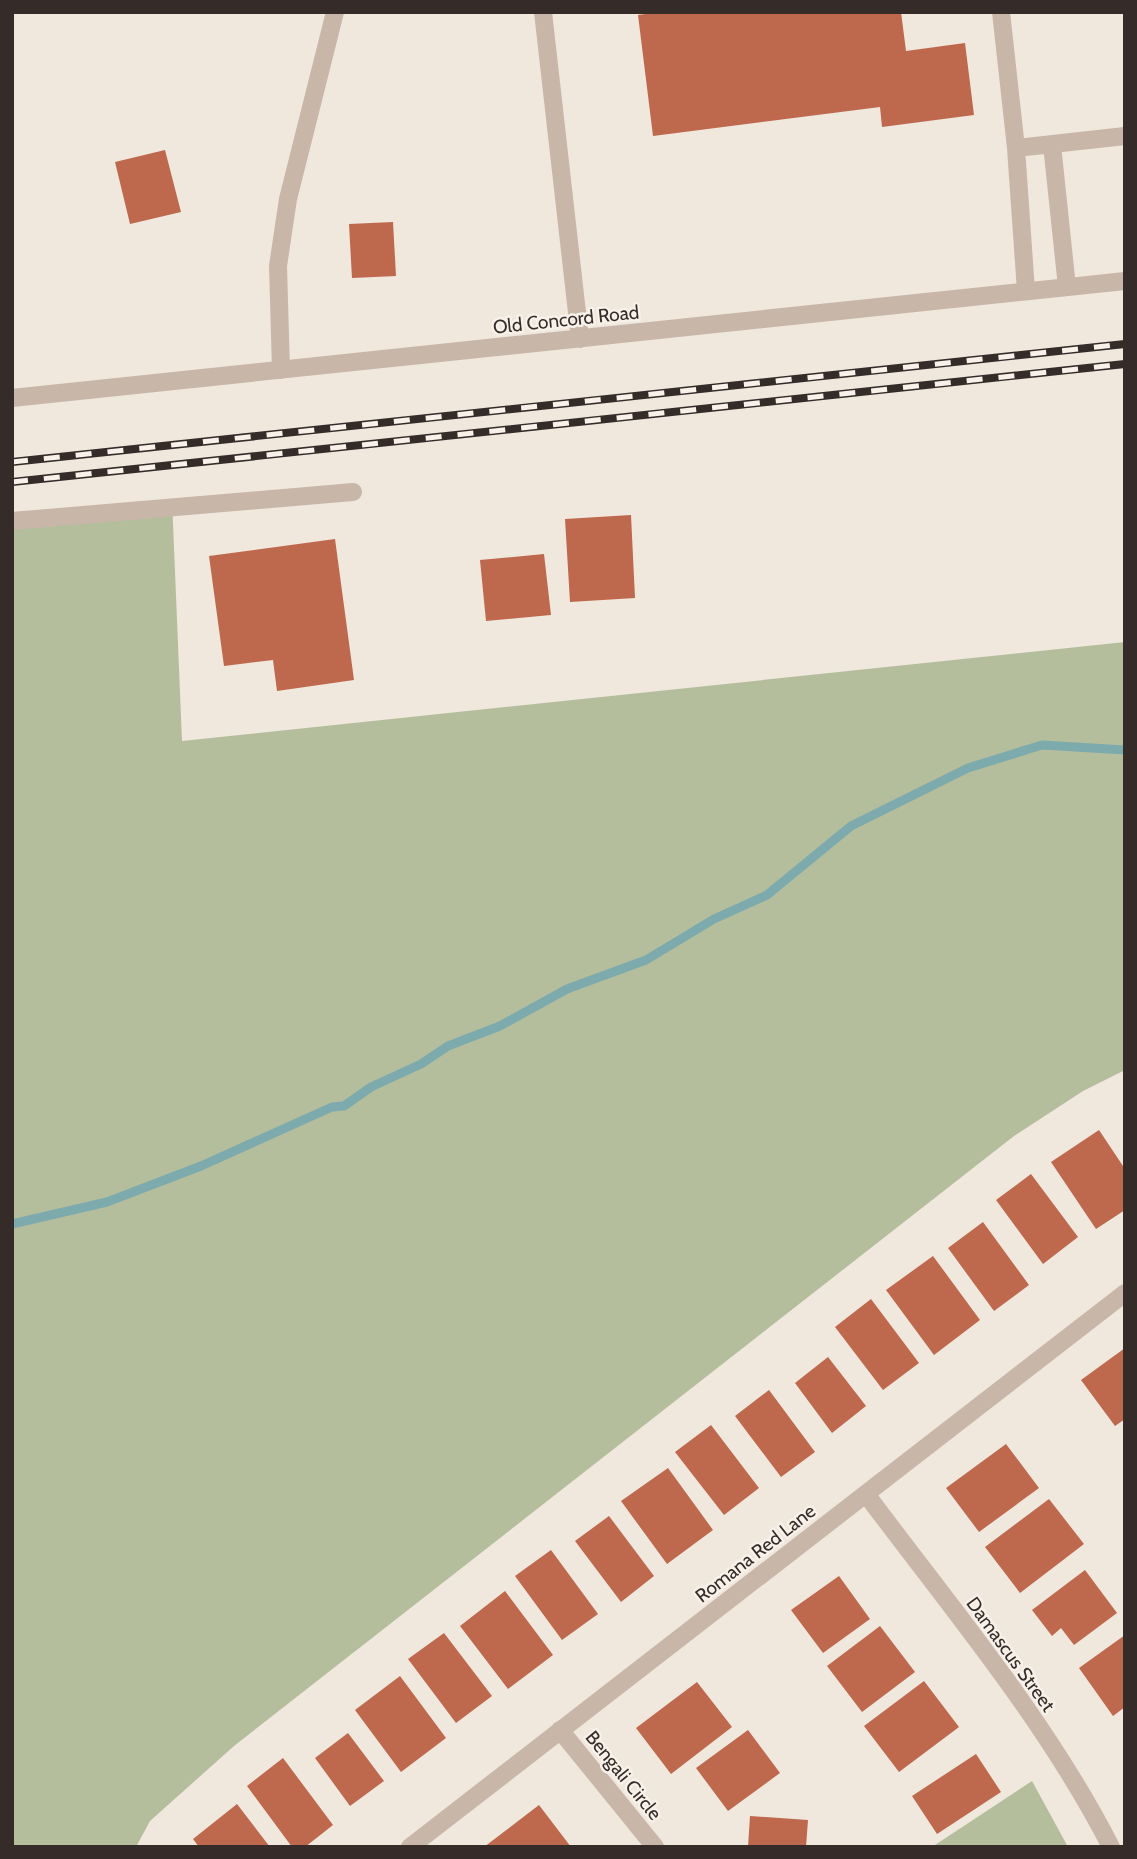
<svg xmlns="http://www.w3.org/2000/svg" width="1137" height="1859" font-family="Cabin,sans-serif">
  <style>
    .green { fill: #b4be9d }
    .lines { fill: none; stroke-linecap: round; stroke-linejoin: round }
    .stream { stroke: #7daaac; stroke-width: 9 }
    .building { fill: #be684d }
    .minor { stroke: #c8b7a9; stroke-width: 18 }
    .rail-casing { stroke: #352c29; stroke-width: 8 }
    .rail { stroke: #f8f1e9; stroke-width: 5; stroke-dasharray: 16; stroke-linecap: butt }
    .labels { text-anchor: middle; stroke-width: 5; stroke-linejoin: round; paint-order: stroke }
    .street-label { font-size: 19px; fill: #352c29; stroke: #f8f1e9 }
  </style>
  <rect width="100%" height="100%" fill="#f0e7dd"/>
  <!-- green -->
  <path class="green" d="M172,499L182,741L1125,642V1070L1083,1091L1014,1136L234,1746L150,1821L136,1847H12V517Z
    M1032,1781L1068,1847H932Z"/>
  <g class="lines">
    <!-- stream -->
    <path class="stream" d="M12,1224L107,1202L201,1166L332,1107L344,1106L371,1087L421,1064L448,1046L500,1026L567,989L646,960L714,919L767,895L851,826L968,768L1042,745L1125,750"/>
  </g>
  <!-- building -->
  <path class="building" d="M660,12H901L906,51L965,43L974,115L882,127L880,107L653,136L638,15Z
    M165,150L181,212L130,224L115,162Z
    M393,222L396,276L352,278L349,224Z
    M631,515L635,598L570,602L565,519Z
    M335,539L354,680L277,691L273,660L224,666L209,556Z
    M544,554L551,615L486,621L480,560Z
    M1099,1130L1125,1169V1210L1096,1229L1051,1162Z
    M1031,1174L1078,1237L1043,1264L996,1200Z
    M983,1222L1029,1285L994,1311L948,1248Z
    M933,1256L980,1320L934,1355L886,1290Z
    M871,1299L919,1363L883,1390L835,1327Z
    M1125,1348V1419L1115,1426L1081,1380Z
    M828,1357L866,1406L832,1433L795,1383Z
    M769,1390L815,1452L781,1477L735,1416Z
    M711,1425L759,1488L724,1515L675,1452Z
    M1006,1444L1039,1488L979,1532L946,1488Z
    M668,1468L713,1530L667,1564L621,1501Z
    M1049,1499L1084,1544L1020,1593L985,1547Z
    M609,1516L654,1576L621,1602L575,1541Z
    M551,1550L598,1614L562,1640L515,1576Z
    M1085,1570L1117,1613L1074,1645L1061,1628L1052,1636L1032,1610Z
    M839,1576L870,1619L823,1653L791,1610Z
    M505,1591L553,1655L508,1689L460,1626Z
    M880,1626L915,1672L862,1712L827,1666Z
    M444,1633L492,1696L456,1723L408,1659Z
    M1125,1635V1707L1113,1716L1079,1668Z
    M400,1676L446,1738L401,1772L355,1710Z
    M924,1681L959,1727L899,1772L864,1726Z
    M697,1682L732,1727L671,1774L636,1728Z
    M748,1730L780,1773L728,1811L696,1768Z
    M348,1733L384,1781L350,1806L315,1758Z
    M976,1754L1001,1792L937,1834L912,1796Z
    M283,1758L333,1825L305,1847H292L247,1786Z
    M237,1804L270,1847H199L193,1839Z
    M539,1805L571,1847H484Z
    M750,1816L808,1820L806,1847H748Z"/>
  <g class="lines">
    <!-- minor -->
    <path class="minor" d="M543,12L580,339
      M1001,12L1016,148L1026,291
      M1052,145L1067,287
      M1016,148L1125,136
      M281,370L278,266L288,199L335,12
      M12,398L1125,281
      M12,521L353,492
      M866,1494C951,1608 1046,1720 1111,1847
      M560,1730L655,1847
      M410,1847L1125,1293"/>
    <!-- rail casing -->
    <g class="rail-casing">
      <path id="rail" d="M12,462L1125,344
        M12,482L1125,364"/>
    </g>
    <!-- rail -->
    <use href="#rail" class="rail"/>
  </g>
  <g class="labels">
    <!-- street labels -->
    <g class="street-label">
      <text transform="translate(566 319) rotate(-6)" y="7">Old Concord Road</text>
      <text transform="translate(755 1553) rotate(-38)" y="7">Romana Red Lane</text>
      <text transform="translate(1011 1654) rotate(54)" y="7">Damascus Street</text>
      <text transform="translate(624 1775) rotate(51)" y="7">Bengali Circle</text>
    </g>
  </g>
  <!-- border -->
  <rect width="1137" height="1859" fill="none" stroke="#352c29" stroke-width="28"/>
</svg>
